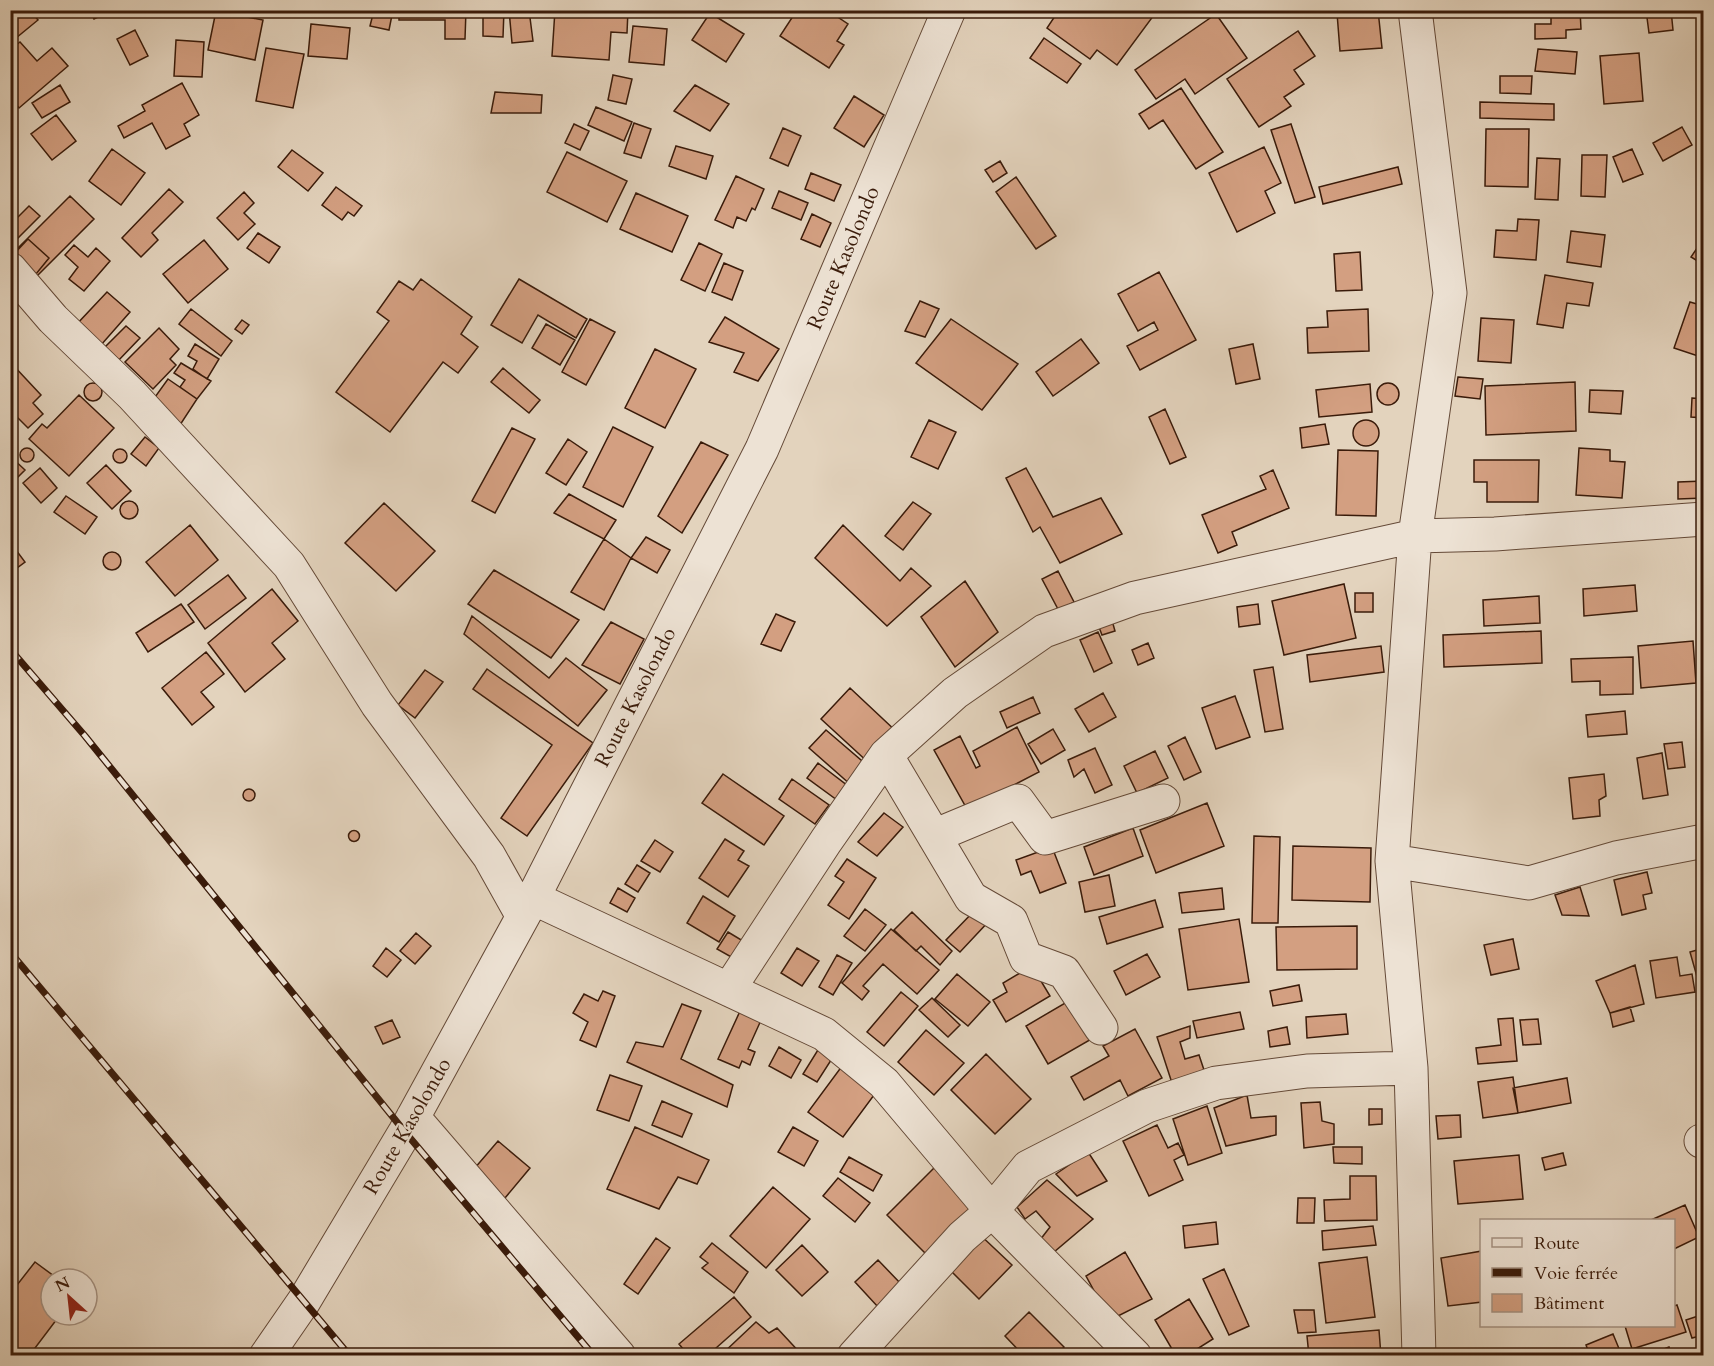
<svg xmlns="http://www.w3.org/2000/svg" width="1714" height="1366" font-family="Cardo,serif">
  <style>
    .building { fill: #d39f81; stroke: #3a1b0a; stroke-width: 1.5 }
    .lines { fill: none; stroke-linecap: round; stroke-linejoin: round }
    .minor-casing { stroke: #644937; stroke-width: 35 }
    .minor { stroke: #ede2d4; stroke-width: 33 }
    .rail-casing { stroke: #3a1b0a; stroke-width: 7 }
    .rail { stroke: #ede2d4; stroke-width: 4.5; stroke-dasharray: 14; stroke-linecap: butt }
    .labels { text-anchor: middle; stroke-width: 4.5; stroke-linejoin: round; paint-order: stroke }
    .street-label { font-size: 21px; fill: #3a1b0a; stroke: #ede2d4 }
  </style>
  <rect width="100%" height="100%" fill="#e3d3bd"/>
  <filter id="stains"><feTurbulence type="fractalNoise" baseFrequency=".00333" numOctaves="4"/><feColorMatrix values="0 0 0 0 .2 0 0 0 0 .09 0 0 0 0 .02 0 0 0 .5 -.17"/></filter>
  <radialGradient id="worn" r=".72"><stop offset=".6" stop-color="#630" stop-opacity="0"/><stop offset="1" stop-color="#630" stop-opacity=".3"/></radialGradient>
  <!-- building -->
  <path class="building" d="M18,10H30L38,20L16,38L10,32V17Z
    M90,10H113L94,19Z
    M118,10H136V15L119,17Z
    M374,10H393L389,30L370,26Z
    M399,10H466L465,39H445V20H399Z
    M483,10H504L503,37L483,36Z
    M509,10H529L533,41L512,43Z
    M555,10H628L627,33L611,32L609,60L552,56Z
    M797,10H827L848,24L837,41L844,45L829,68L780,36Z
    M1059,10H1147L1154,15L1117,65L1097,50L1090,59L1047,28Z
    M1378,10L1382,48L1340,51L1337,13Z
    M1551,10H1580L1581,29L1566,30V38L1535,39V24H1551Z
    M1646,10H1671L1673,30L1649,33Z
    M216,11L263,20L255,60L208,50Z
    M710,13L744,34L726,62L692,40Z
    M1216,14L1247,58L1195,94L1185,79L1156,99L1135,70Z
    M311,24L350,28L347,59L308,56Z
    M633,26L667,29L664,65L629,62Z
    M135,30L148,56L130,65L117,39Z
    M1298,31L1315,56L1294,70L1304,84L1284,97L1291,106L1259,127L1227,79Z
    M1044,38L1081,64L1067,83L1030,58Z
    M176,40L204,42L202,77L174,76Z
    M20,42L37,61L52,48L68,66L19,108L10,97V50Z
    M266,48L304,54L293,108L256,101Z
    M1538,49L1577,52L1575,74L1535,71Z
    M1639,53L1643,101L1604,104L1600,56Z
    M613,75L632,79L626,104L608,100Z
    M1500,76H1532L1531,94L1500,93Z
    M182,83L199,115L184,124L190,136L166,149L152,123L124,138L118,126L145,111L142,105Z
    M60,85L70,102L42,118L32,103Z
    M695,85L729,104L710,131L674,111Z
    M1181,88L1223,152L1196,169L1163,120L1149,129L1139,114Z
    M495,92L542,95L541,113H491Z
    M854,96L884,115L864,147L834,128Z
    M1480,102L1554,104V120L1480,118Z
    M596,107L632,122L624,141L588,125Z
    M56,115L76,141L52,160L31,134Z
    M634,123L651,129L641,158L624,153Z
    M574,124L589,131L580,150L565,143Z
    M1291,124L1315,197L1295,203L1271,130Z
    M1682,127L1692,145L1663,161L1653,143Z
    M783,128L801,136L788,166L770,158Z
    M1486,129H1529L1528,187L1485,186Z
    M676,146L713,156L706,179L669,166Z
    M1264,147L1281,183L1265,191L1275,213L1237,232L1209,173Z
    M112,149L145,173L121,205L89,181Z
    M1632,149L1643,174L1623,182L1613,157Z
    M292,150L323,173L308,191L278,167Z
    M567,152L627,181L607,222L547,192Z
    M1582,155H1607L1605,197L1581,196Z
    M1537,158L1560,159L1558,200L1535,199Z
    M1000,161L1007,173L993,182L985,170Z
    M1398,167L1402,184L1323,204L1319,187Z
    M811,173L841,185L834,201L805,189Z
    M736,176L764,189L755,210L752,208L746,221L737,217L733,228L715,220Z
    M1016,177L1056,236L1036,249L996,192Z
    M336,187L362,206L354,216L348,212L342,220L322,205Z
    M169,189L183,202L152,233L158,240L141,257L122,238Z
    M779,191L808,203L801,220L772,208Z
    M244,192L254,203L244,213L255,224L238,240L217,218Z
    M636,193L688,216L672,252L620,229Z
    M70,196L94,219L37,276L13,253Z
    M29,206L40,216L13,243L10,241V225Z
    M812,214L831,223L820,247L801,239Z
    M1518,219L1539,220L1536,260L1494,257L1496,230L1517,231Z
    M1571,231L1605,235L1601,267L1567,262Z
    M258,233L280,247L269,263L247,248Z
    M1704,238V265L1691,257Z
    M28,239L49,258L36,274L14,254Z
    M204,240L228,269L188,303L163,274Z
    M699,243L722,254L705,291L681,280Z
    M74,245L88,257L96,248L110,261L84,291L69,279L78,267L65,255Z
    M1360,252L1362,290L1336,291L1334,254Z
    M724,263L743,271L732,300L712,292Z
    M1159,272L1196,340L1140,370L1127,346L1158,330L1154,322L1138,331L1118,294Z
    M1545,275L1593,283L1589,306L1567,303L1563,328L1537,324Z
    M421,279L472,317L461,334L478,347L458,373L443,362L390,432L336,392L389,321L377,312L399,281L413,290Z
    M519,279L587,319L576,338L538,315L522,343L491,325Z
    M107,292L130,312L101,345L76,325Z
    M920,301L939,309L925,337L905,331Z
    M1690,302L1704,306V358L1674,348Z
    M191,309L232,341L221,356L179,324Z
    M1368,309L1369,351L1308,353L1307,328L1328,327L1327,311Z
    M725,317L779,349L758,381L734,372L744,353L709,342Z
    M1481,318L1514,320L1511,363L1478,361Z
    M590,319L615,332L586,385L562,372Z
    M951,319L1018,364L982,410L916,363Z
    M242,320L249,325L242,334L235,329Z
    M546,324L575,340L560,365L532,348Z
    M126,326L140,338L117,362L103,349Z
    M159,328L179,349L170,359L176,365L153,389L125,362Z
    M1081,339L1099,363L1053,396L1036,372Z
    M195,344L219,359L207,379L193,369L197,361L188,356Z
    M1253,344L1260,379L1236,384L1229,349Z
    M655,349L696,369L665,428L625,408Z
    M181,363L211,381L197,399L180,387L185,380L174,373Z
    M12,364L41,395L33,403L43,414L28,428L10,410Z
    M503,368L540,400L529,413L491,382Z
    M1458,377L1483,379L1480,399L1455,396Z
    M168,379L197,399L180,425L150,404Z
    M1575,382L1576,431L1486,435L1485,386Z
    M1377 394a11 11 0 1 1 22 0a11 11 0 1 1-22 0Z
    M84 392a9 9 0 1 1 18 0a9 9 0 1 1-18 0Z
    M1370,384L1372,412L1319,417L1316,390Z
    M1590,390L1623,391L1621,414L1589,412Z
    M79,395L114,428L69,476L29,439L42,424L47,428Z
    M1692,398L1704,399V418L1691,417Z
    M1165,409L1186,457L1170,464L1149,417Z
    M929,420L956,432L938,469L911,457Z
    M1353 433a13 13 0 1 1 26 0a13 13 0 1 1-26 0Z
    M1325,424L1329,444L1302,448L1300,428Z
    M613,427L653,447L623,507L583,487Z
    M512,428L535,439L495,513L472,501Z
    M145,437L159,448L146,466L131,454Z
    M568,439L587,452L566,485L546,473Z
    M701,442L728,455L682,533L658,516Z
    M20 455a7 7 0 1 1 14 0a7 7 0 1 1-14 0Z
    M1579,448L1610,450V461L1625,462L1622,498L1576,495Z
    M113 456a7 7 0 1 1 14 0a7 7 0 1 1-14 0Z
    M1338,450L1378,451L1376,516L1336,515Z
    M10,456L25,470L10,485Z
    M1474,460H1539L1538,502H1487V482H1474Z
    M106,465L131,491L112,509L87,483Z
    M40,468L57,488L41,503L23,483Z
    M1026,468L1053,517L1101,498L1122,534L1060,563L1040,527L1033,532L1006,478Z
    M1273,470L1289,508L1232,532L1237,545L1218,553L1202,515L1266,489L1260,476Z
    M1704,481V498L1678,499V482Z
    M569,494L616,520L604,539L554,513Z
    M66,496L97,517L85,534L54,512Z
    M120 510a9 9 0 1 1 18 0a9 9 0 1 1-18 0Z
    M913,502L931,514L903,550L885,536Z
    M384,503L435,551L396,591L345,543Z
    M190,525L218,560L175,596L146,562Z
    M843,525L900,581L911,568L931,586L887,626L815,558Z
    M646,537L670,550L657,573L631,558Z
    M604,539L631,558L604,610L571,592Z
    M16,550L25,562L13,571L10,567V554Z
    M103 561a9 9 0 1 1 18 0a9 9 0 1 1-18 0Z
    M494,570L579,620L551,658L468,604Z
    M1058,571L1074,602L1059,611L1042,579Z
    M228,575L246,598L205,629L188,605Z
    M965,581L998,632L955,667L921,617Z
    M1344,584L1356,638L1284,655L1272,601Z
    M1635,585L1637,611L1584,616L1583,589Z
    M272,589L298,621L272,643L285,659L245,692L208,643Z
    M1355,593H1373V612H1355Z
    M1539,596L1540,623L1484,626L1483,600Z
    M181,604L194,622L148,652L136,633Z
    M1258,604L1260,624L1239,627L1237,607Z
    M776,614L795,622L781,651L761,644Z
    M472,616L549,678L566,658L607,690L578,726L464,634Z
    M1111,617L1115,631L1102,635L1097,622Z
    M611,622L644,639L620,684L582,665Z
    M1541,631L1542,663L1444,667L1443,635Z
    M1098,632L1112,663L1094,672L1080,640Z
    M1693,641L1696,683L1641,688L1638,646Z
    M1148,643L1154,658L1138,665L1132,650Z
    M1381,646L1384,672L1310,682L1307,655Z
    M206,652L224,674L201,692L214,707L192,725L162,688Z
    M1633,657V694L1600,695V681L1572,682L1571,659Z
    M1273,667L1283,729L1265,732L1254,670Z
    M487,669L593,743L527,836L501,818L552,745L473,689Z
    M425,670L443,682L415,718L398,705Z
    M850,688L899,734L870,764L821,719Z
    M1103,693L1116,717L1089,732L1075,709Z
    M1235,696L1250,737L1216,749L1202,708Z
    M1033,697L1040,713L1007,728L1000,712Z
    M1625,711L1627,734L1588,737L1586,715Z
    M1017,727L1039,772L967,809L934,750L960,736L976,768L980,766L973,751Z
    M1053,729L1065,750L1041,764L1028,744Z
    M826,730L868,766L851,785L809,748Z
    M1185,737L1201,772L1184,780L1168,746Z
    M1682,742L1685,767L1668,769L1664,744Z
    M1095,748L1112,785L1095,793L1084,769L1074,777L1068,760Z
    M1155,751L1168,778L1137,793L1124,766Z
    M1662,753L1668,795L1643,799L1637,758Z
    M818,763L848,786L837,800L807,778Z
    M723,774L784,816L764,845L702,803Z
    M1604,774L1606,796L1599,800L1600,816L1573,819L1569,778Z
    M792,779L829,805L815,824L779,799Z
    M243 795a6 6 0 1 1 12 0a6 6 0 1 1-12 0Z
    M1207,803L1224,846L1156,873L1140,830Z
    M884,813L903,827L877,856L858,842Z
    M1133,828L1143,856L1094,875L1084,847Z
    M348.5 836a5.5 5.5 0 1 1 11 0a5.5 5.5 0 1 1-11 0Z
    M1254,836L1280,837L1278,923H1252Z
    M725,839L744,851L738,860L749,866L728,897L699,878Z
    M655,840L673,852L660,872L641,861Z
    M1293,846L1371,848L1370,902L1292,900Z
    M1052,847L1066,883L1040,893L1031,871L1021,875L1016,860Z
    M847,859L876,878L849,919L828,905L844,882L835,876Z
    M637,865L650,873L638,892L625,884Z
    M1647,872L1652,893L1643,895L1646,909L1622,915L1614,880Z
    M1109,875L1115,906L1085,912L1079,882Z
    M1580,887L1589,916L1562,915L1555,895Z
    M618,888L635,898L627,912L610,903Z
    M1222,888L1224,909L1182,913L1179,893Z
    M703,896L735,916L719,942L687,923Z
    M1155,900L1163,927L1107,944L1099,917Z
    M977,908L990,920L960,952L946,940Z
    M865,909L886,925L865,951L844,936Z
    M912,912L952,951L940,965L921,946L916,951L894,930Z
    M1239,919L1249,982L1188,990L1179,929Z
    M1357,926V969L1277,970L1276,927Z
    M891,929L939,970L917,994L883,964L863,986L869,991L862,1000L842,983Z
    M728,932L743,941L733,958L717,949Z
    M416,933L431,946L415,964L400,951Z
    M1513,939L1519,969L1491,975L1484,945Z
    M386,948L401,960L387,977L373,966Z
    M797,948L819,961L802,986L781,973Z
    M1704,948V983L1699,984L1690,952Z
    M1147,954L1160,977L1126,995L1114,971Z
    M837,955L852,963L833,995L819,987Z
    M1677,957L1680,976L1692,974L1695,992L1656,998L1650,961Z
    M1635,965L1644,1004L1610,1013L1596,981Z
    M1032,966L1050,996L1006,1022L993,1000L1007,992L1003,983Z
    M957,974L990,1002L968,1026L935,999Z
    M1299,985L1302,1001L1273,1006L1270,991Z
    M603,991L615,996L596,1047L580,1040L588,1022L573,1013L584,994L598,1001Z
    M901,992L918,1006L884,1046L867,1032Z
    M932,998L960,1025L948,1037L919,1010Z
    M1072,999L1095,1037L1048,1064L1026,1026Z
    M682,1004L701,1011L681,1059L733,1085L727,1107L627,1062L636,1042L663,1047Z
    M1630,1007L1634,1021L1613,1027L1610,1013Z
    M741,1009L762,1018L748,1049L755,1052L750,1065L742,1061L739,1068L718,1059Z
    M1240,1012L1244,1029L1197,1038L1193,1021Z
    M1346,1014L1348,1034L1307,1038L1306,1017Z
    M1513,1018L1517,1061L1478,1064L1476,1048L1501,1045L1498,1019Z
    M1538,1019L1541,1044L1523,1045L1520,1020Z
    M392,1020L400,1037L383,1044L375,1027Z
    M1190,1026V1038L1180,1042L1185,1059L1199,1055L1205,1073L1172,1083L1157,1037Z
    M1287,1027L1290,1044L1270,1047L1268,1031Z
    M1135,1029L1162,1078L1128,1096L1120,1080L1084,1100L1071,1077L1109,1056L1103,1046Z
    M926,1030L964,1063L934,1095L898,1062Z
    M821,1045L835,1054L817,1082L803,1074Z
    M779,1047L801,1060L791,1078L769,1066Z
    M986,1054L1031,1099L995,1134L951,1090Z
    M845,1062L880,1087L843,1137L808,1112Z
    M610,1075L642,1086L629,1121L597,1110Z
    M1513,1077L1518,1113L1483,1118L1478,1082Z
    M1567,1078L1571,1103L1518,1113L1513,1088Z
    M1247,1095L1251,1118L1276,1116V1135L1226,1146L1214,1108Z
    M662,1101L692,1114L682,1137L652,1125Z
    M1320,1102L1322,1121L1334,1124V1144L1304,1148L1301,1103Z
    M1207,1106L1222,1153L1188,1165L1173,1119Z
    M1369,1109H1382V1124L1369,1125Z
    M1460,1115L1461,1137L1438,1139L1436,1116Z
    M1157,1125L1168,1148L1178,1143L1184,1155L1174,1160L1183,1180L1149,1196L1123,1141Z
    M635,1127L709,1160L697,1184L678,1177L659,1209L607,1189Z
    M793,1127L818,1141L804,1166L778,1152Z
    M498,1141L530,1168L500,1204L468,1176Z
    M1333,1147H1362V1164L1334,1163Z
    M1088,1152L1107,1181L1077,1196L1056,1174Z
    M1563,1153L1566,1165L1545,1170L1542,1158Z
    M1519,1155L1523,1199L1458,1204L1454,1161Z
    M849,1157L882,1175L873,1191L840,1172Z
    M935,1167L975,1207L927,1255L887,1215Z
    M1350,1176H1376L1377,1220L1325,1221L1324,1200L1350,1199Z
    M838,1178L870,1203L855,1222L823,1196Z
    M1047,1180L1093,1219L1054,1252L1040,1240L1050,1227L1036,1211L1025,1219L1017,1207Z
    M773,1187L810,1219L766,1268L730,1236Z
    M1298,1198H1315L1314,1223H1297Z
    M1685,1205L1699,1237L1674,1249V1220H1651Z
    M1216,1222L1218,1244L1185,1248L1183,1226Z
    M1373,1226L1376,1245L1323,1250L1322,1231Z
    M976,1231L1012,1265L979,1299L944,1264Z
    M656,1238L670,1248L638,1294L624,1284Z
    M712,1243L748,1272L734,1293L702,1268L708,1263L700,1257Z
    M802,1245L828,1272L802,1296L776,1270Z
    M1482,1251V1302L1448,1306L1441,1258Z
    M1125,1252L1152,1299L1110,1320L1086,1276Z
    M1367,1257L1375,1317L1326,1323L1319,1263Z
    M878,1260L902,1285L878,1307L855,1282Z
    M35,1262L58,1279H51V1315H60L29,1356H10V1318L15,1312L10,1308V1294Z
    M1224,1269L1249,1326L1229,1335L1203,1279Z
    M734,1297L751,1317L707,1356H689L679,1344Z
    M1189,1299L1213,1339L1186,1356H1176L1155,1320Z
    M1677,1305L1686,1332L1632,1349L1625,1326H1674V1306Z
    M1294,1310H1314L1316,1332L1298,1333Z
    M1029,1312L1064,1347L1056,1356H1024L1005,1336Z
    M1704,1314V1335L1692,1338L1686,1320Z
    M756,1322L769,1333L777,1328L803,1356H720Z
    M1379,1330L1381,1356H1309L1307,1336Z
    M1613,1334L1620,1351L1608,1356H1590L1586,1345Z
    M1669,1347L1672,1356H1648V1355Z"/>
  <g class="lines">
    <!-- minor casing -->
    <g class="minor-casing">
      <path id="minor" d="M1415,10L1450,293L1415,536L1392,861L1411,1068L1419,1356
        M10,269L53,319L132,395L289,565L377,704L489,856L522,915
        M886,755L971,898L1011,921L1026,958L1064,972L1101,1028
        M934,836L1018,801L1045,838L1163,801
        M1392,861L1529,883L1616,858L1704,841
        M533,898L824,1034L884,1083L992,1211L1135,1356
        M729,989L826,841L886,755L955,693L1044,631L1135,598L1415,536L1495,534L1704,519
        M413,1117L619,1356
        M1701,1141L1704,1140
        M266,1356L304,1301L405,1132L533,898L762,449L949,10
        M854,1356L962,1237L992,1211L1028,1167L1147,1106L1216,1083L1307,1071L1411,1068"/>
    </g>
    <!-- minor -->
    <use href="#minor" class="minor"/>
    <!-- rail casing -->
    <g class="rail-casing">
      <path id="rail" d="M10,649L85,736L405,1132L594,1356
        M10,952L350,1356"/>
    </g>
    <!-- rail -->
    <use href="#rail" class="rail"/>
  </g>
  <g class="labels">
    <!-- street labels -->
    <g class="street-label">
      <text transform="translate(843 258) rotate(-67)" y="7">Route Kasolondo</text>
      <text transform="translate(635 697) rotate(-63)" y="7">Route Kasolondo</text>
      <text transform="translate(407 1126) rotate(-60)" y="7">Route Kasolondo</text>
    </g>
  </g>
  <!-- margin -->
  <rect width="1714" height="1366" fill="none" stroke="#e3d3bd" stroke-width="36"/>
  <rect x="12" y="12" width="1690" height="1342" fill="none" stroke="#3a1b0a" stroke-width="3"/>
  <rect x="18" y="18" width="1678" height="1330" fill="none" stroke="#3a1b0a" stroke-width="1.5"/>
  <!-- legend -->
  <rect x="1480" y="1219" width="195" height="108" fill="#ede2d4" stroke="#a59283" stroke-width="1.5"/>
  <rect x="1492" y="1238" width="30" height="9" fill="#ede2d4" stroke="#a59283" stroke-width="1.5"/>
  <text x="1534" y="1249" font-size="18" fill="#3a1b0a">Route</text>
  <rect x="1492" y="1268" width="30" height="9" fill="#3a1b0a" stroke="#a59283" stroke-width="1.5"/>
  <text x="1534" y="1279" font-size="18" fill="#3a1b0a">Voie ferrée</text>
  <rect x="1492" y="1294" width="30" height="18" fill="#d39f81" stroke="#a59283" stroke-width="1.5"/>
  <text x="1534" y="1309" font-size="18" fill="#3a1b0a">Bâtiment</text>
  <!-- north arrow -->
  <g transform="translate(69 1297) rotate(333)"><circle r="28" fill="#ede2d4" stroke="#a59283" stroke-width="1.5"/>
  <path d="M0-4.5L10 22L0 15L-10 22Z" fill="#8f2418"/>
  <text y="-9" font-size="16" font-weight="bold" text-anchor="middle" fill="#3a1b0a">N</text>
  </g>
  <rect width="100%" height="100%" filter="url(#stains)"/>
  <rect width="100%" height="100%" fill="url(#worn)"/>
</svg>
